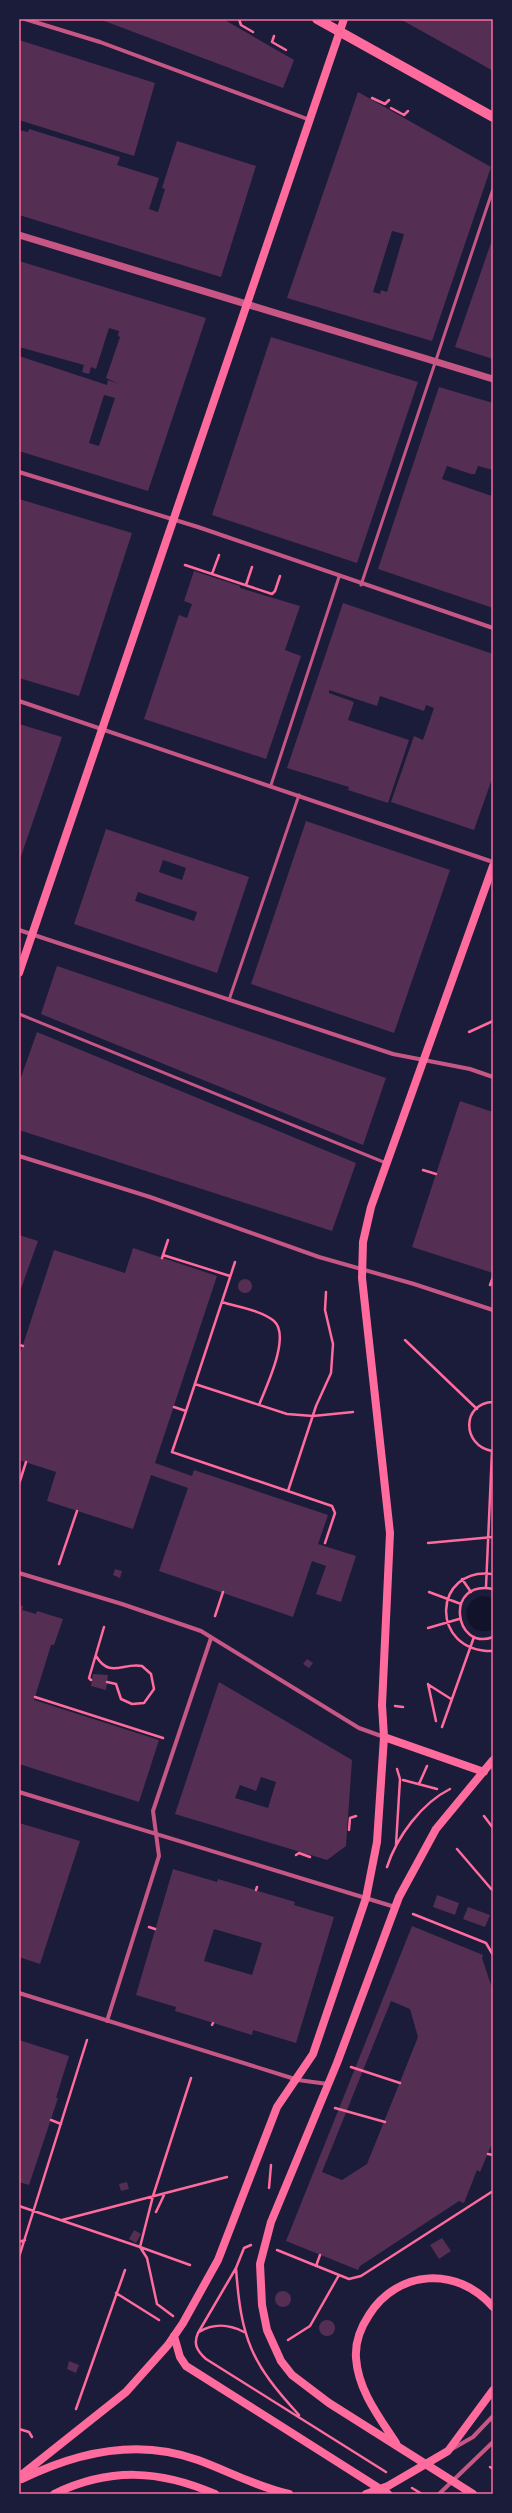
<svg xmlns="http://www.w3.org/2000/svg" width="512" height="2513" font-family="'Playfair Display',serif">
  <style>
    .water { fill: #12122b }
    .building { fill: #542f53; fill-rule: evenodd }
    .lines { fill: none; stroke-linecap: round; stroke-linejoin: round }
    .path { stroke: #ff6b9d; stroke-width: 2.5 }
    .service { stroke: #c65784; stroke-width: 3 }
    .minor { stroke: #c65784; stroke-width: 4 }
    .tertiary { stroke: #c65784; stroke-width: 7 }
    .secondary { stroke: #ff6b9d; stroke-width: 8 }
    .primary { stroke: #ff6b9d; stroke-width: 10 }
    .neatline { fill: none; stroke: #ff6b9d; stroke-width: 1.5 }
  </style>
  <rect width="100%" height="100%" fill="#1b1b3a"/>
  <!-- water -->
  <path class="water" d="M482,1596L493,1598V1629C469,1641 453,1604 482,1596Z"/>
  <!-- building -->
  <path class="building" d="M99,19H223L294,60L283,88Z
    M400,19H493V71L481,64Z
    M19,40L155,83L134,156L19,120Z
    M358,92L491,167L432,341L287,298ZM392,231L404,234L387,292L381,290L380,294L373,292Z
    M29,129L120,157L117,165L159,178L149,209L158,212L165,189L162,188L177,141L256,166L221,277L19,215V130L28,132Z
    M493,237V359L455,347Z
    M19,261L206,318L148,491L19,451V356L107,385L108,380L119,384L106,378L120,337L118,336L119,331L109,328L96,369L91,367L89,374L82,372L84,365L19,347ZM104,395L115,398L99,446L89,443Z
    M271,337L418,382L357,563L212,515Z
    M439,387L493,403V470L478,466L475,474H471L447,466L442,479L492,496L493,608L378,569Z
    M19,499L132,533L79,696L19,678Z
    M194,571L240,586V588L300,606L285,650L301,656L266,759L144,719L179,615L187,618L192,604L184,601Z
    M343,603L493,654V776L474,830L391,802L414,736L423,740L434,708L426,705L424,711L380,696L377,706L329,690V693L354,702L348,720L409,740L388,803L348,790L349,787L287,768Z
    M19,724L62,737L19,862Z
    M306,821L450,870L394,1033L251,984Z
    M106,829L249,877L217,973L74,924ZM163,860L186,868L182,880L159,872ZM138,892L197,912L194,921L135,901Z
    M57,966L386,1078L363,1145L41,1014Z
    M37,1032L356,1163L332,1231L19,1130V1083Z
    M460,1101L493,1112V1273L412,1247Z
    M19,1235L38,1241L19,1294Z
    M133,1248L217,1276L155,1463L192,1476L194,1470L328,1515L318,1544L356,1556L341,1602L316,1594L326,1566L312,1561L293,1617L159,1571L188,1488L151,1475L133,1529L47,1501L56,1472L19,1460V1357L54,1250L125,1273Z
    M238 1286a7 7 0 1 1 14 0a7 7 0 1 1-14 0Z
    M115,1569L122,1571L120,1578L113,1575Z
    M19,1605L23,1606L22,1610L36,1614L37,1611L63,1619L54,1645H51L34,1700L159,1740L139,1802L19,1764Z
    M307,1659L313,1663L309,1668L303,1664Z
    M93,1674L108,1675L106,1690L91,1686Z
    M219,1682L352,1760L346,1846L327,1860L175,1814ZM261,1777L276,1782L268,1808L235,1798L240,1785L256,1791Z
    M19,1823L80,1841L40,1964L19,1957Z
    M173,1869L217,1882L218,1879L295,1902L294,1905L334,1917L296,2043L253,2030L252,2035L175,2011L176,2007L136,1995ZM214,1929L262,1943L252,1975L204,1961Z
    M437,1895L459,1903L455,1915L433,1907Z
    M468,1907L490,1915L485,1927L463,1919Z
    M412,1926L483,1955L482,1958L493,1991V2141L480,2172L477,2170L464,2203L459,2201L360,2266L358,2270L286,2241ZM391,2001L410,2009L418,2037L367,2164L342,2180L322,2172Z
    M19,2040L69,2056L56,2098H58L29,2185L19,2182Z
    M127,2182L129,2189L121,2191L119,2184Z
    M134,2230L141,2234L136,2243L129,2239Z
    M442,2238L451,2251L439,2259L430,2245Z
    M275 2299a8 8 0 1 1 16 0a8 8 0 1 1-16 0Z
    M319 2328a8 8 0 1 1 16 0a8 8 0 1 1-16 0Z
    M69,2361L79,2365L76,2373L67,2369Z"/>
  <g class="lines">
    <!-- path -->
    <path class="path" d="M239,19L241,25L253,32
      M274,36L272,42L286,50
      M372,98L385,104L389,100
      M391,108L404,115L408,111
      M185,565L272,594L275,591L280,576
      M212,574L219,555
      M246,585L252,567
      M469,1032L493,1021
      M423,1170L436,1174
      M163,1255L230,1276
      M162,1258L168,1240
      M490,1285L493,1277
      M222,1302C237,1307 261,1310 274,1321C291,1336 266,1387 259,1405
      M405,1340L477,1409
      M19,1345L23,1346
      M195,1384L287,1414L313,1416L353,1412
      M174,1407L186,1411L235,1262
      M186,1411L172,1452L332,1506L335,1513L325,1543
      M492,1451C461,1445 462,1403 493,1402
      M19,1484L26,1462
      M288,1491L316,1406L331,1373L333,1344L325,1310L326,1292
      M428,1543L493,1537
      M59,1564L77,1511
      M493,1574C433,1566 428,1652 493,1651
      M462,1579L471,1592
      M486,1587L492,1451
      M493,1589C444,1579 454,1652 493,1637
      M429,1592L461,1604
      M215,1616L223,1592
      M428,1628L459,1619
      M96,1656C110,1679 123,1662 142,1666L151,1674L154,1689L144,1703L132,1704L121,1699L116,1684L107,1682
      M91,1680L89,1678L104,1627
      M428,1684L436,1721
      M429,1685L451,1699
      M35,1697L163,1738
      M395,1706L403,1707
      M442,1727L474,1637
      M403,1780L437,1789
      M419,1784L427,1766
      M484,1816L493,1828
      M349,1830L350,1818L356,1816
      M396,1845L400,1779L397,1769
      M457,1849L493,1891
      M296,1855L299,1853L310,1857
      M387,1867C397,1836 422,1803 450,1789
      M256,1890L257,1887
      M413,1914L486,1943L493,1955
      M149,1927L155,1929
      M212,2025L213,2023
      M351,2067L400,2083
      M335,2108L385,2122
      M51,2120L61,2124
      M488,2154L493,2155
      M269,2188L271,2165
      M19,2206L140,2247L147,2258L157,2304L173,2316
      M156,2212L165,2193
      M62,2220L227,2177
      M19,2242L25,2240
      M251,2245L244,2248L236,2268L198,2333C193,2344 197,2351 206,2359L386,2472
      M277,2250L339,2275L310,2326L288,2340
      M19,2257L87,2040
      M190,2265L140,2247L153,2196L191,2078
      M316,2266L320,2255
      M236,2268C241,2339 251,2363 299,2415
      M339,2275L349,2279L361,2276L493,2191
      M116,2293L159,2320
      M199,2332C214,2323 228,2324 244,2332
      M76,2409L125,2270
      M19,2429L29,2432L32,2437
      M490,2467L493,2469
      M412,2488L422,2494"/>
    <!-- service -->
    <path class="service" d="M361,585L493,189
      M271,785L339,577
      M229,1000L299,795
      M19,1014L386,1163"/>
    <!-- minor -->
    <path class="minor" d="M25,19L100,42L310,120
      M19,472L198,527L493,628
      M19,701L493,862
      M19,930L393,1054L470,1069L493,1077
      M19,1156L150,1197L319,1257L414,1284L493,1310
      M19,1573L122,1604L201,1631L359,1728L384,1737
      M19,1792L395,1907
      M19,1993L298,2080L328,2084
      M107,2021L159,1856L153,1811L211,1638
      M452,2449L473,2437L493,2416
      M439,2494L493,2442"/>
    <!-- tertiary -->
    <path class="tertiary" d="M19,235L493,379"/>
    <!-- secondary -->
    <path class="secondary" d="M19,973L344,19
      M384,1737L484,1772
      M174,2336L180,2357L186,2366L388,2494
      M396,2443C379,2417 358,2390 356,2358C355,2343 361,2327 369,2315C398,2269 458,2266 493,2307
      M19,2477L126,2392L168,2345L183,2323L218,2260L277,2107L313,2054L366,1898L377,1842L384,1737L382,1705L390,1533L362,1278L363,1242L371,1207L493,866
      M22,2479C77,2452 138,2438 198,2460C228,2471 257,2487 289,2494
      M54,2494C110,2467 160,2470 215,2494
      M366,2494L388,2486L448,2451L493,2390
      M473,2494L329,2403L292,2375L281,2361L267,2330L262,2305L260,2264L271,2222L337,2063L399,1897L436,1829L493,1760"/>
    <!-- primary -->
    <path class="primary" d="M317,19L493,117"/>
  </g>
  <!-- border -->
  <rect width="512" height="2513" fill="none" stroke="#1b1b3a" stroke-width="40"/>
  <rect x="20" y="20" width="472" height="2473" class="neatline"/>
</svg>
